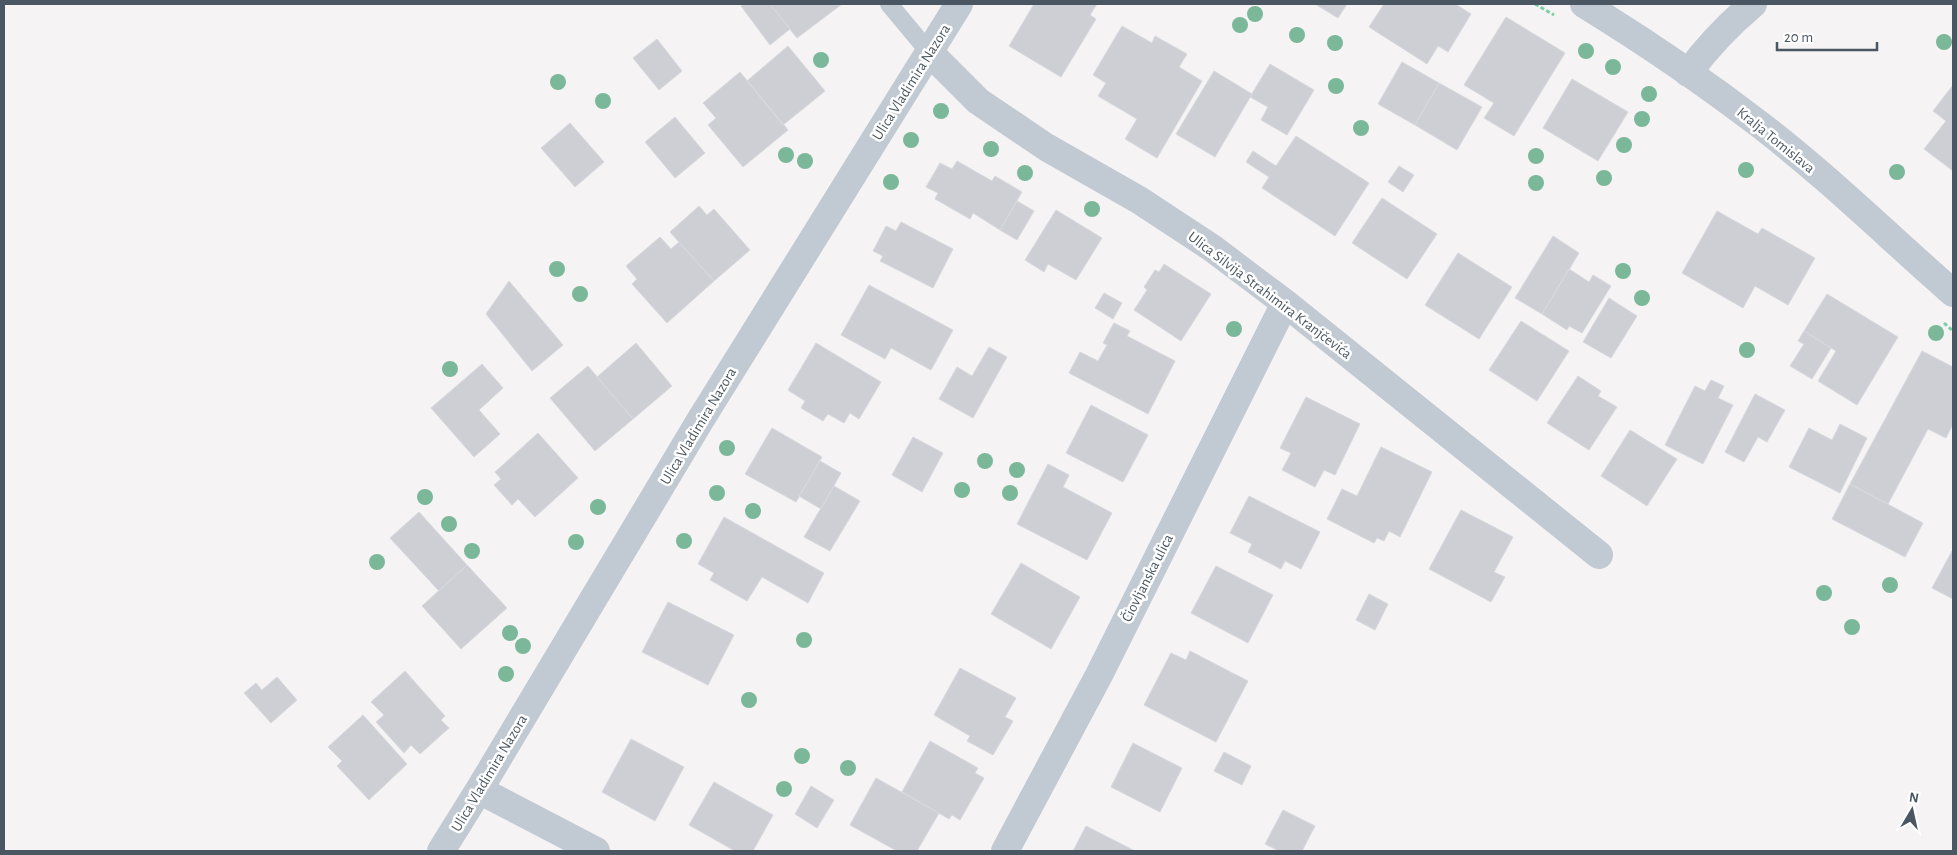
<svg xmlns="http://www.w3.org/2000/svg" width="1957" height="855" font-family="'Alegreya Sans',sans-serif">
  <style>
    .building { fill: #cdcfd5; stroke: #d7d9de }
    .lines { fill: none; stroke-linecap: round; stroke-linejoin: round }
    .path { stroke: #7ad0a6; stroke-width: 3; stroke-dasharray: 4 2.5; stroke-linecap: butt }
    .service { stroke: #c1cad2; stroke-width: 18 }
    .minor { stroke: #c1cad2; stroke-width: 28 }
    .tertiary { stroke: #c1cad2; stroke-width: 28 }
    .tree { fill: #7bb799 }
    .labels { text-anchor: middle; stroke-width: 5; stroke-linejoin: round; paint-order: stroke }
    .street-label { font-size: 15px; fill: #4a5661; stroke: #fff }
  </style>
  <rect width="100%" height="100%" fill="#f5f3f3"/>
  <!-- building -->
  <path class="building" d="M744,4H770L790,29L770,45L741,6Z
    M770,4H842L797,38Z
    M1034,4H1097L1090,15L1096,19L1061,77L1009,46Z
    M1315,4H1347L1338,18Z
    M1384,4H1455L1471,14L1448,52L1438,46L1427,64L1369,27Z
    M1506,17L1565,53L1514,136L1484,118L1494,103L1464,85Z
    M1122,26L1152,43L1155,36L1187,54L1179,67L1202,81L1157,158L1125,139L1137,119L1098,96L1106,83L1093,75Z
    M657,39L682,71L659,90L633,58Z
    M788,46L825,91L783,125L747,81Z
    M1402,62L1439,83L1415,125L1378,104Z
    M1270,64L1314,90L1287,135L1261,120L1268,107L1250,97Z
    M1214,71L1252,94L1215,157L1176,134Z
    M740,72L788,130L743,167L708,125L716,118L703,103Z
    M1572,79L1628,112L1598,161L1543,128Z
    M1439,83L1482,107L1457,150L1415,125Z
    M1953,85V171L1924,149L1946,121L1933,111Z
    M675,117L705,153L675,178L645,142Z
    M570,123L604,162L575,187L541,148Z
    M1296,136L1369,183L1335,236L1262,188L1269,177L1246,162L1253,151L1276,166Z
    M957,161L992,181L995,176L1022,192L1000,230L973,213L970,219L935,199L938,193L926,187L940,163L952,169Z
    M1399,166L1414,175L1403,192L1388,182Z
    M1382,198L1437,234L1407,279L1352,243Z
    M1017,201L1034,211L1017,240L1000,230Z
    M699,206L707,215L714,209L750,250L714,281L670,232Z
    M1056,210L1102,238L1076,280L1048,264L1044,272L1025,260Z
    M1717,211L1758,234L1762,228L1815,258L1788,305L1755,286L1743,308L1682,273Z
    M901,222L953,249L933,288L880,261L883,256L873,251L886,226L896,231Z
    M1553,236L1579,253L1542,314L1515,298Z
    M660,237L671,249L679,242L714,281L667,323L632,284L637,279L626,266Z
    M1458,253L1512,287L1479,339L1425,305Z
    M1164,264L1211,294L1181,341L1134,310L1147,290L1144,287L1155,270L1159,272Z
    M1569,269L1589,282L1593,275L1611,286L1582,333L1569,326L1567,330L1542,314Z
    M509,281L563,345L532,371L486,314Z
    M869,285L953,330L931,370L891,348L885,359L841,335Z
    M1104,293L1122,303L1113,319L1095,308Z
    M1827,294L1898,337L1857,405L1818,381L1836,351L1804,331Z
    M1609,298L1637,316L1611,358L1583,342Z
    M1521,321L1569,351L1537,401L1489,370Z
    M1114,323L1130,331L1127,336L1175,361L1148,414L1069,373L1080,352L1098,361L1107,345L1103,343Z
    M1804,331L1831,348L1812,379L1790,366L1804,344L1798,341Z
    M636,343L672,386L633,419L597,377Z
    M816,343L881,382L859,419L850,413L844,423L828,414L823,421L801,408L805,401L788,390Z
    M989,347L1007,357L973,418L939,399L957,367L972,376Z
    M1922,351L1953,367V424L1946,438L1928,429L1888,504L1850,484Z
    M482,364L503,388L479,410L500,434L474,457L431,408Z
    M588,366L633,419L595,451L550,398Z
    M1578,376L1601,391L1598,396L1617,407L1589,450L1547,423Z
    M1711,380L1724,386L1718,398L1733,405L1703,464L1665,445L1695,386L1705,391Z
    M1755,394L1785,410L1767,442L1758,437L1744,462L1725,452Z
    M1306,397L1360,424L1335,475L1324,470L1315,487L1282,470L1291,453L1280,448Z
    M1091,405L1148,435L1123,482L1066,453Z
    M1840,424L1867,438L1840,493L1789,467L1809,428L1832,440Z
    M772,428L822,457L796,502L745,474Z
    M1630,430L1677,459L1647,506L1601,476Z
    M538,433L578,478L535,517L518,499L512,505L494,485L501,479L495,472Z
    M913,437L943,453L922,492L892,475Z
    M1381,447L1432,472L1400,537L1389,531L1384,541L1377,538L1374,543L1327,519L1342,489L1357,496Z
    M820,461L841,473L821,509L799,496Z
    M1048,464L1069,475L1063,487L1112,513L1087,560L1017,524Z
    M1850,484L1923,523L1905,557L1832,519Z
    M834,486L860,501L830,551L804,537Z
    M1249,496L1320,532L1301,569L1285,561L1281,569L1248,552L1252,544L1230,533Z
    M1461,510L1513,537L1494,572L1505,577L1491,602L1429,569Z
    M419,512L467,565L439,591L390,538Z
    M724,517L824,573L808,603L762,577L747,601L710,580L714,573L698,564Z
    M1952,551L1953,552V599L1932,588Z
    M1021,563L1080,597L1051,649L991,614Z
    M467,565L507,608L461,649L422,606Z
    M1216,566L1273,595L1248,643L1191,613Z
    M1369,594L1388,604L1375,630L1356,620Z
    M668,602L734,635L708,685L642,652Z
    M1190,651L1248,681L1216,742L1144,705L1171,653L1186,660Z
    M960,668L1016,698L1005,717L1013,721L993,755L967,741L970,736L934,715Z
    M405,671L445,716L441,720L449,728L420,754L411,745L404,753L376,722L384,715L371,702Z
    M277,677L297,700L271,723L244,693L256,683L262,690Z
    M363,715L407,764L369,800L337,766L342,761L328,747Z
    M631,739L684,767L655,821L602,792Z
    M930,741L978,768L975,773L984,778L960,820L952,815L949,819L902,792Z
    M1133,743L1182,768L1160,812L1111,787Z
    M1224,752L1251,766L1242,785L1214,771Z
    M876,778L939,813L917,851H897L850,825Z
    M714,782L773,815L753,851H735L689,825Z
    M811,786L834,800L817,828L795,814Z
    M1283,810L1315,826L1302,851H1279L1265,844Z
    M1086,826L1135,851H1073Z"/>
  <g class="lines">
    <!-- path -->
    <path class="path" d="M1535,4L1554,15
      M1944,323L1953,331"/>
    <!-- service -->
    <path class="service" d="M889,4L929,52"/>
    <!-- minor -->
    <path class="minor" d="M929,52L978,101L1046,147L1139,200L1212,248L1285,303L1599,555
      M1688,73C1708,46 1728,25 1753,4
      M479,790L596,851
      M441,851L479,790L701,419L959,4
      M1005,851L1099,675L1285,303"/>
    <!-- tertiary -->
    <path class="tertiary" d="M1584,4C1644,41 1703,81 1759,124C1827,176 1889,237 1953,293"/>
  </g>
  <!-- trees -->
  <g class="tree">
    <circle cx="1255" cy="14" r="8"/>
    <circle cx="1240" cy="25" r="8"/>
    <circle cx="1297" cy="35" r="8"/>
    <circle cx="1944" cy="42" r="8"/>
    <circle cx="1335" cy="43" r="8"/>
    <circle cx="1586" cy="51" r="8"/>
    <circle cx="821" cy="60" r="8"/>
    <circle cx="1613" cy="67" r="8"/>
    <circle cx="558" cy="82" r="8"/>
    <circle cx="1336" cy="86" r="8"/>
    <circle cx="1649" cy="94" r="8"/>
    <circle cx="603" cy="101" r="8"/>
    <circle cx="941" cy="111" r="8"/>
    <circle cx="1642" cy="119" r="8"/>
    <circle cx="1361" cy="128" r="8"/>
    <circle cx="911" cy="140" r="8"/>
    <circle cx="1624" cy="145" r="8"/>
    <circle cx="991" cy="149" r="8"/>
    <circle cx="786" cy="155" r="8"/>
    <circle cx="1536" cy="156" r="8"/>
    <circle cx="805" cy="161" r="8"/>
    <circle cx="1746" cy="170" r="8"/>
    <circle cx="1897" cy="172" r="8"/>
    <circle cx="1025" cy="173" r="8"/>
    <circle cx="1604" cy="178" r="8"/>
    <circle cx="891" cy="182" r="8"/>
    <circle cx="1536" cy="183" r="8"/>
    <circle cx="1092" cy="209" r="8"/>
    <circle cx="557" cy="269" r="8"/>
    <circle cx="1623" cy="271" r="8"/>
    <circle cx="580" cy="294" r="8"/>
    <circle cx="1642" cy="298" r="8"/>
    <circle cx="1234" cy="329" r="8"/>
    <circle cx="1936" cy="333" r="8"/>
    <circle cx="1747" cy="350" r="8"/>
    <circle cx="450" cy="369" r="8"/>
    <circle cx="727" cy="448" r="8"/>
    <circle cx="985" cy="461" r="8"/>
    <circle cx="1017" cy="470" r="8"/>
    <circle cx="962" cy="490" r="8"/>
    <circle cx="717" cy="493" r="8"/>
    <circle cx="1010" cy="493" r="8"/>
    <circle cx="425" cy="497" r="8"/>
    <circle cx="598" cy="507" r="8"/>
    <circle cx="753" cy="511" r="8"/>
    <circle cx="449" cy="524" r="8"/>
    <circle cx="684" cy="541" r="8"/>
    <circle cx="576" cy="542" r="8"/>
    <circle cx="472" cy="551" r="8"/>
    <circle cx="377" cy="562" r="8"/>
    <circle cx="1890" cy="585" r="8"/>
    <circle cx="1824" cy="593" r="8"/>
    <circle cx="1852" cy="627" r="8"/>
    <circle cx="510" cy="633" r="8"/>
    <circle cx="804" cy="640" r="8"/>
    <circle cx="523" cy="646" r="8"/>
    <circle cx="506" cy="674" r="8"/>
    <circle cx="749" cy="700" r="8"/>
    <circle cx="802" cy="756" r="8"/>
    <circle cx="848" cy="768" r="8"/>
    <circle cx="784" cy="789" r="8"/>
  </g>
  <g class="labels">
    <!-- street labels -->
    <g class="street-label">
      <text transform="translate(911 82) rotate(-58)" y="5">Ulica Vladimira Nazora</text>
      <text transform="translate(1776 140) rotate(39)" y="5">Kralja Tomislava</text>
      <text transform="translate(1270 295) rotate(37)" y="5">Ulica Silvija Strahimira Kranjčevića</text>
      <text transform="translate(698 426) rotate(-59)" y="5">Ulica Vladimira Nazora</text>
      <text transform="translate(1147 578) rotate(-63)" y="5">Čiovljanska ulica</text>
      <text transform="translate(489 773) rotate(-59)" y="5">Ulica Vladimira Nazora</text>
    </g>
  </g>
  <!-- border -->
  <rect width="1957" height="855" fill="none" stroke="#4a5661" stroke-width="10"/>
  <!-- north arrow -->
  <g transform="translate(1912 810) rotate(9)" stroke="#ffffff" stroke-width="4" paint-order="stroke">
  <path d="M0-4L9 19L0 12L-9 19Z" fill="#4a5661"/>
  <text y="-8" font-size="14" font-weight="bold" text-anchor="middle" fill="#4a5661">N</text>
  </g>
  <!-- scale -->
  <path d="M1777 42v8h100v-8" fill="none" stroke="#4a5661" stroke-width="2.5"/>
  <text x="1784" y="42" font-size="15" fill="#4a5661" stroke="#ffffff" stroke-width="4" paint-order="stroke">20 m</text>
</svg>
